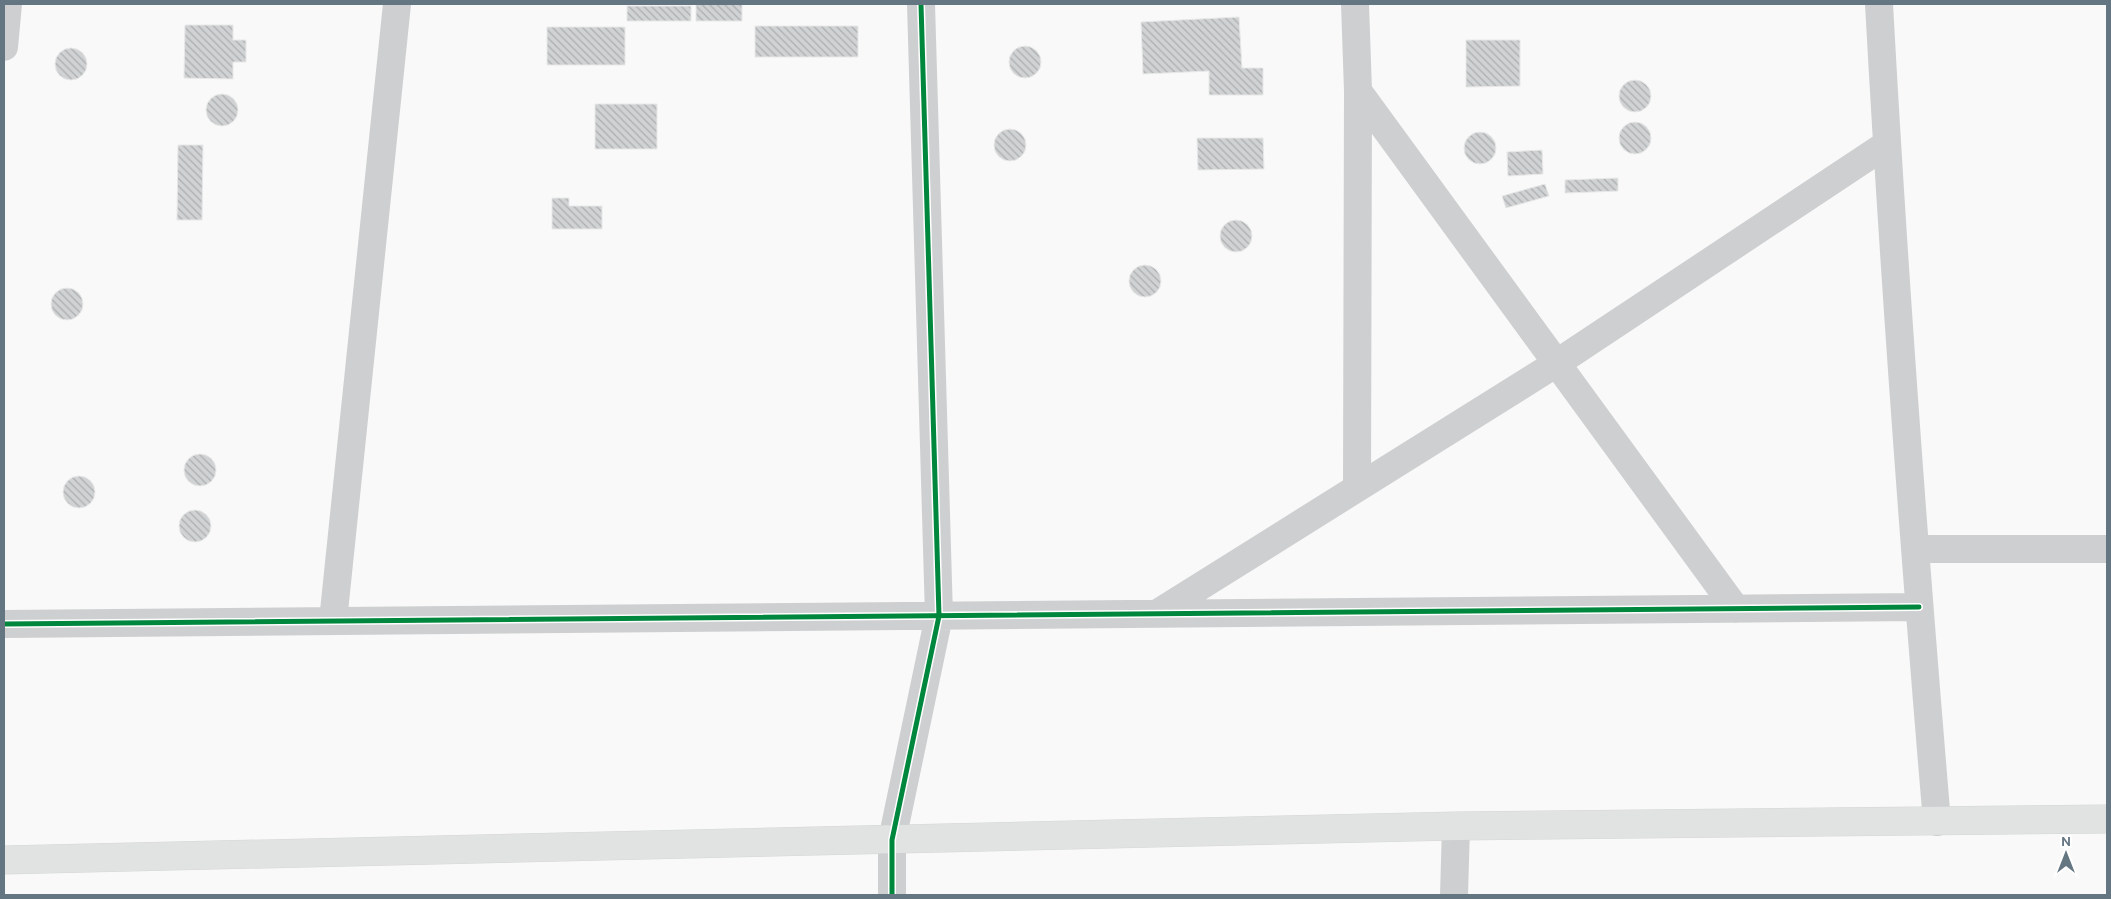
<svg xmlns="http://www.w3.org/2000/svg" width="2111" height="899" font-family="Overpass,sans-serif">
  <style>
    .building { fill: url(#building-back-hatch); stroke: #e8e8e8 }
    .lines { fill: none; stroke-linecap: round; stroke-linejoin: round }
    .major-casing { stroke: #d5d6d7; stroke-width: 29 }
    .minor { stroke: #cecfd0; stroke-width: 28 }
    .major { stroke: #e1e2e2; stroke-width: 28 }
    .cycleway-casing { stroke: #fff; stroke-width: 8 }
    .cycleway { stroke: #00873e; stroke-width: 5 }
  </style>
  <defs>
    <pattern id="building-back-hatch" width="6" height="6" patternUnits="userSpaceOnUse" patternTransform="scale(1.25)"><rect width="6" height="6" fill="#d0d2d3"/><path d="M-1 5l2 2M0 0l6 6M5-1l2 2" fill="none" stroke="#acafb1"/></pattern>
  </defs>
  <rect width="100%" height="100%" fill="#f9f9f9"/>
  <!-- building -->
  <path class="building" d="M696,4H742V21H696Z
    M627,6H691V21H627Z
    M1239,17L1242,68H1263V95H1209V71L1143,74L1141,22Z
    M185,25H233V40H246V62H233V79L184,78Z
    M755,26H858V57H755Z
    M547,27H625V65H547Z
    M1466,40H1520V86L1466,87Z
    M1009 62a16 16 0 1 1 32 0a16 16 0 1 1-32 0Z
    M55 64a16 16 0 1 1 32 0a16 16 0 1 1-32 0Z
    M1619 96a16 16 0 1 1 32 0a16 16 0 1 1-32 0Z
    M206 110a16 16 0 1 1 32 0a16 16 0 1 1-32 0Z
    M595,104H657V149H595Z
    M1619 138a16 16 0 1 1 32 0a16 16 0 1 1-32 0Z
    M994 145a16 16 0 1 1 32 0a16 16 0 1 1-32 0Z
    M1464 148a16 16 0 1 1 32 0a16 16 0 1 1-32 0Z
    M1197,138H1263L1264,169L1198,170Z
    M178,145H203L202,220H177Z
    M1542,150L1543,174L1508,176L1507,152Z
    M1618,178V191L1565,193V180Z
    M1545,184L1549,196L1506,208L1502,196Z
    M552,198H569V206H602V229H552Z
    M1220 236a16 16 0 1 1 32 0a16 16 0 1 1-32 0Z
    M1129 281a16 16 0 1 1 32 0a16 16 0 1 1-32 0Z
    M51 304a16 16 0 1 1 32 0a16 16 0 1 1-32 0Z
    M184 470a16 16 0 1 1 32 0a16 16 0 1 1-32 0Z
    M63 492a16 16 0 1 1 32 0a16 16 0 1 1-32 0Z
    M179 526a16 16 0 1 1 32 0a16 16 0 1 1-32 0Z"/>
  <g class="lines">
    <!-- major casing -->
    <g class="major-casing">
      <path id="major" d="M4,860L1456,826L2107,819"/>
    </g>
    <!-- minor -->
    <path class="minor" d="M1355,4L1358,91L1357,488
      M1879,4C1894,277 1914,549 1937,822
      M4,47L8,4
      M1358,91L1736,609
      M1915,549H2107
      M1156,614L1557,363L1887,144
      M333,621L397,4
      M4,624L1919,607
      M892,895V840L939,616L921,4
      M1454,895L1456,826"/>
    <!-- major -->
    <use href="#major" class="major"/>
    <!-- cycleway casing -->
    <g class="cycleway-casing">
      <path id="cycleway" d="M4,624L1919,607
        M892,895V840L939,616L921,4"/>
    </g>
    <!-- cycleway -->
    <use href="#cycleway" class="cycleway"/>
  </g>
  <!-- border -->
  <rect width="2111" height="899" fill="none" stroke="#657683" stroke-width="10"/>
  <!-- north arrow -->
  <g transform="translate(2066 854)" stroke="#ffffff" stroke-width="4" paint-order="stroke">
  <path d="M0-4L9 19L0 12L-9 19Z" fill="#657683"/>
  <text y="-8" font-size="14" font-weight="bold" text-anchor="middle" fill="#657683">N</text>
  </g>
</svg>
